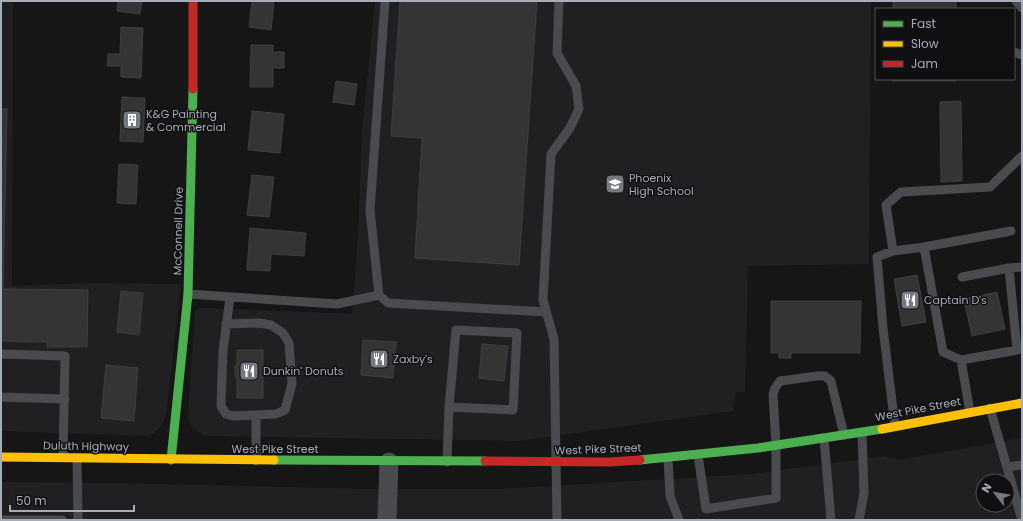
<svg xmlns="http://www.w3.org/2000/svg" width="1023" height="521" font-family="Poppins,sans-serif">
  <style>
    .built { fill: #202022; fill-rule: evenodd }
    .building { fill: #343435; stroke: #3e3f42 }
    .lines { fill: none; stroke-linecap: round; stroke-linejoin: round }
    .lane { stroke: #4a4b4f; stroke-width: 9 }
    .street { stroke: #4a4b4f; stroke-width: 19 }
    .fast { stroke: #4caf50; stroke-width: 9 }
    .slow { stroke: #ffc107; stroke-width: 9 }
    .jam { stroke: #c62828; stroke-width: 9 }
    .labels { text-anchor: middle; stroke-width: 3; stroke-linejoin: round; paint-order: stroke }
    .poi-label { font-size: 11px; fill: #a6acb8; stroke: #101012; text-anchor: start }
    .street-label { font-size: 11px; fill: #a6acb8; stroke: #101012 }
  </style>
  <rect width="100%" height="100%" fill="#161616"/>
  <!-- built -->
  <path class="built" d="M1,1H13L12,286L91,283L181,284L166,416L162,425L155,432L148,436L1,431Z
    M375,1H871L869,264L748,266L745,392H736L733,411L519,441L208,436L203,435L192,427L189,421L188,415L195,311L200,308H210L352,314L358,236L362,131Z
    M1022,438V520H1V482L116,483L373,489H499L751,474L884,456L899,460ZM983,481H1007V505H983Z"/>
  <!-- building -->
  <path class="building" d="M118,1H142L140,14L117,11Z
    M252,1H274L271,30L249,27Z
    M400,1H537L519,265L415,258L422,138L391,136Z
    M893,1H956V9H893Z
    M121,27L143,28L141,78L121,77V66H107L108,54H120Z
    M251,45H273V52H284V68H273V87H250Z
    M892,79H956V81H892Z
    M336,81L357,84L354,105L333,102Z
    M122,97L145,98L143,142L120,141Z
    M961,101L962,181L941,182L940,102Z
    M1,109H7L3,289L88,290L87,347H47V342L1,341Z
    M252,111L284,114L280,153L248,150Z
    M119,164L138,165L136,204L117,203Z
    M252,175L274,177L269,217L247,215Z
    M250,228L306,233L304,256L271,254L270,271L247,270Z
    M917,275L926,322L902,326L894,279Z
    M121,291L143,293L139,335L117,332Z
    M997,292L1005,329L972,336L964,299Z
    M771,301H861L860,353H791V358H779V353H771Z
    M363,340L396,342L393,378L361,375Z
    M482,344L508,346L504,381L479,378Z
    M237,350H263V398H237V380L236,376H235V366H237Z
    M106,365L138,368L134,421L101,418Z"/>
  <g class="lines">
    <!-- lane -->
    <path class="lane" d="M385,1L370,210L379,295L388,303L546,312
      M1016,1L1022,8
      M1014,52L1022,55
      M924,247L1011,231
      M893,251L886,205L901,192L990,187L1022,156
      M962,277L1009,268
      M188,294L337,304L379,295
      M226,324L259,323L271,325L283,333L289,343L292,384L285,410L276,414L233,416L226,414L221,406L222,375L223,351L230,297
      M1,354L65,356L63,457
      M961,360L970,412
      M1,397L65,399
      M990,408L1022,520
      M895,426L883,328L877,257L893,251L924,247L943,352L961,360L1017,350L1009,268L1022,267
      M824,438L831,520
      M698,455L706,509L776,498V445L773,394L775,388L780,381L817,376H825L831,381L844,435
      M668,458L670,496L679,520
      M77,459L78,520
      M256,461V415
      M447,462L449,407L456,330L517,333L513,410L449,407
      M1007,467L1022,465
      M1,520H62
      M557,520L554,339L543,300L551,154L570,128L579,109L576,86L557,53L559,1
      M859,520L864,493L862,432"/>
    <!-- street -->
    <path class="street" d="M387,520L389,462"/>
    <!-- fast -->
    <path class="fast" d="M171,460L188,294L193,89
      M274,460L485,461
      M640,460L758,448L882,429"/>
    <!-- slow -->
    <path class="slow" d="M882,429L1022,403
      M1,457L274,460"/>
    <!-- jam -->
    <path class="jam" d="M193,1V89
      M485,461L610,462L640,460"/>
  </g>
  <!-- icons -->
  <defs>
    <g id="building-square" transform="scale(1)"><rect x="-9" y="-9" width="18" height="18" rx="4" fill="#74787f" stroke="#101012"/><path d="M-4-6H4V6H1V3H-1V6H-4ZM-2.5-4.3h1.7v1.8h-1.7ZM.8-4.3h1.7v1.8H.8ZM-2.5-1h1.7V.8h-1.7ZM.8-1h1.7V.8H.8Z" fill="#fff"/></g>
    <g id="school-square" transform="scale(1)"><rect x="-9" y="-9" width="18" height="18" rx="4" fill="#74787f" stroke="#101012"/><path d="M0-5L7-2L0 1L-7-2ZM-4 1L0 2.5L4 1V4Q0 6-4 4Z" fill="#fff"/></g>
    <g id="restaurant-square" transform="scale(1)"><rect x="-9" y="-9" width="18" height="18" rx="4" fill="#74787f" stroke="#101012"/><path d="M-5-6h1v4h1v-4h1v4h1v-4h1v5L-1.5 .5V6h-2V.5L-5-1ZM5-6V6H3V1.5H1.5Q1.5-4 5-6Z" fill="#fff"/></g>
  </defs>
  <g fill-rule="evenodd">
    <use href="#building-square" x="132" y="120"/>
    <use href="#school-square" x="615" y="184"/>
    <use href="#restaurant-square" x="910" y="300"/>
    <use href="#restaurant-square" x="379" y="359"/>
    <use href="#restaurant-square" x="249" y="371"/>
  </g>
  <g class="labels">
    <!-- poi labels -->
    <g class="poi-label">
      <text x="146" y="118">K&amp;G Painting<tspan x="146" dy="13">&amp; Commercial</tspan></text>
      <text x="629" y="182">Phoenix<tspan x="629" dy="13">High School</tspan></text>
      <text x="924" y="304">Captain D's</text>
      <text x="393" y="363">Zaxby's</text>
      <text x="263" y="375">Dunkin' Donuts</text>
    </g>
    <!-- street labels -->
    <g class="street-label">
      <text transform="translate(178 231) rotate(-89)" y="4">McConnell Drive</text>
      <text transform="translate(918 409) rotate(-11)" y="4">West Pike Street</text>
      <text transform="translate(86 446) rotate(1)" y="4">Duluth Highway</text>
      <text x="275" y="453">West Pike Street</text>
      <text transform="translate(598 449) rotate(-2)" y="4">West Pike Street</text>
    </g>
  </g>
  <!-- border -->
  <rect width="1023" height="521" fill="none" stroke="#a6acb8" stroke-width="4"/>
  <!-- legend -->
  <rect x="875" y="8" width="140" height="72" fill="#101012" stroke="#4c4e54"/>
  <rect x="883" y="21" width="20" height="6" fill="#4caf50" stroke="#4c4e54"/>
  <text x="911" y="28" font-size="12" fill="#a6acb8">Fast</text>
  <rect x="883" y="41" width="20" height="6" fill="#ffc107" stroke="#4c4e54"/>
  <text x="911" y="48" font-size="12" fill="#a6acb8">Slow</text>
  <rect x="883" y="61" width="20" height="6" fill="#c62828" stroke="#4c4e54"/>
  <text x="911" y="68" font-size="12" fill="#a6acb8">Jam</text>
  <!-- north arrow -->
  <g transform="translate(995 493) rotate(301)"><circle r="19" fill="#101012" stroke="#4c4e54"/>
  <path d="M0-3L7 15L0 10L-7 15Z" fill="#74787f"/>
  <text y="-6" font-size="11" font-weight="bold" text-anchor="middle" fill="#a6acb8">N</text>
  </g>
  <!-- scale -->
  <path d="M10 505v6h124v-6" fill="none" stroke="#a6acb8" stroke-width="2"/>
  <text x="16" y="505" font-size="12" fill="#a6acb8" stroke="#101012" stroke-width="3" paint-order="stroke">50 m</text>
</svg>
